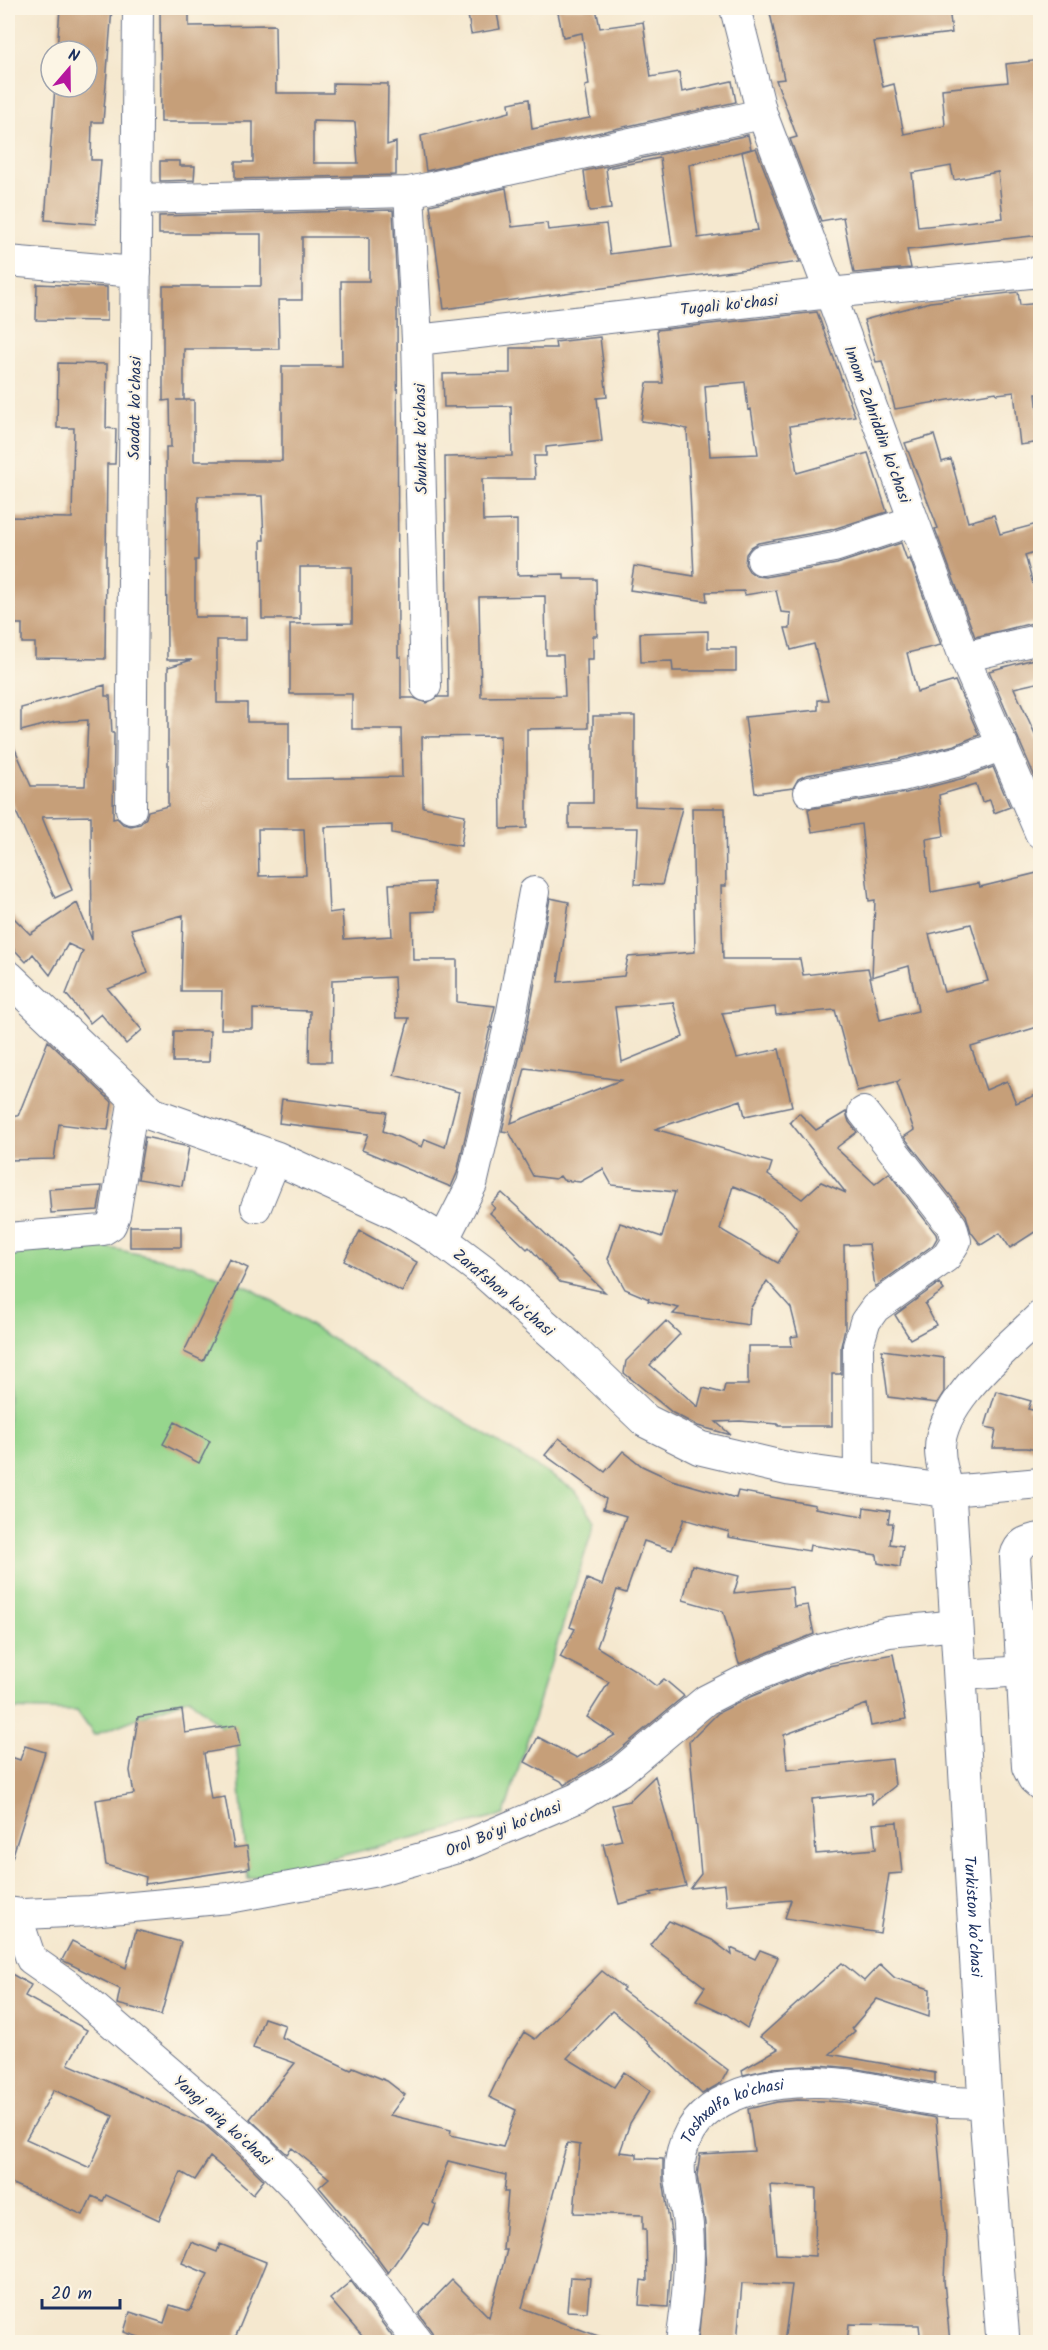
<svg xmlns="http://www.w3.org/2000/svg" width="1048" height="2350" font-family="Kalam,sans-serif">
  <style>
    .green { fill: #96d68d; stroke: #588276; stroke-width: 1.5 }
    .building { fill: #c69f79; fill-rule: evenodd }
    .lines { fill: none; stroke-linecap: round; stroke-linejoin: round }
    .minor-casing { stroke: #677086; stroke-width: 32 }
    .major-casing { stroke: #677086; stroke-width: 35 }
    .minor { stroke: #fff; stroke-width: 30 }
    .major { stroke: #fff; stroke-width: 33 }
    .labels { text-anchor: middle; stroke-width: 4.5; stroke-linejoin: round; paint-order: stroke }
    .street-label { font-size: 16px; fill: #1b2f5e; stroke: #fcf5e5 }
  </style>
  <rect width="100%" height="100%" fill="#fcf5e5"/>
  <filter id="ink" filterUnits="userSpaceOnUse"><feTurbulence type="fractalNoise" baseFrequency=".0167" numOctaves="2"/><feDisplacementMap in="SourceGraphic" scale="12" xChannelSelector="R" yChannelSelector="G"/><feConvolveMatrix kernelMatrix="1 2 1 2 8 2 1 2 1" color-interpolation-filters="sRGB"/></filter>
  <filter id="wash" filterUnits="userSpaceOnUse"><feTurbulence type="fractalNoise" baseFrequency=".008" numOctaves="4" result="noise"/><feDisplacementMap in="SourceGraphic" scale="24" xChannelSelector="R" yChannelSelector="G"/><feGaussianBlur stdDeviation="1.35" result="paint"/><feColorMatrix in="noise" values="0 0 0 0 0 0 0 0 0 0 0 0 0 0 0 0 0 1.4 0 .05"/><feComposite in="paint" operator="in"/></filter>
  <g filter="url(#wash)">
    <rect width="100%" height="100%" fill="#f5e8cf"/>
    <!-- green -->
    <path class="green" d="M91,1244L190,1265L252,1289L576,1491L595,1521L504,1815L248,1879L236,1741L189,1698L94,1735L77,1711L8,1709V1250Z"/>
    <g id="blocks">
      <!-- building -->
      <path class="building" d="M60,8H112L103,122H92L91,160H101L96,224L45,220L55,87H87V51H57Z
        M160,8H189V26L275,25L276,93H333V83L388,84L387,145L396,142V175L235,179V162H253V122H161ZM313,121L355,122L358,163H313Z
        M467,8H496L500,29L471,34Z
        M557,8H596L600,28L643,22L651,77L679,72L682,92L732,81L736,102L426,171L421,136L510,112L509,103L529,99L532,129L590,118L585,86L589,85L582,33L563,37Z
        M769,8H949L952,33L874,42L883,87L894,84L904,134L945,126L942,89L1008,82L1006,64L1041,60V235L907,250L911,268L854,273L843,217L821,221L790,139L797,137L776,80L784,79ZM951,166L954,180L998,172L1003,218L918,227L912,173Z
        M748,135L751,149L689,165L698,238L758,230L742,152L756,148L800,262L444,309L430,205L506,188L512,227L547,223L548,230L606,224L610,254L672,246L660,158L606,168L611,209L589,211L584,171Z
        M160,161H180V166H195L194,180L160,181Z
        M393,210L397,286L398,657H401V698H414L426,703L438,697H448L445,457L512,456L511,406L444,407L443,374L510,373V348H556L555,342L600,337L607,397L597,398L602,441L546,447V456H534L535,479H482L483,521L517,520V575L564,574V579H596L597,636H593V659H587L588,728L527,729V828L501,829L500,736L422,737L423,807L465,815L461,846L392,833V825L325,827L329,913L342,911L344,939L392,936L389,884L434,882L435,911L412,912L413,960H457V1002L495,1006L457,1173L451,1187L362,1150L368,1134L279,1123L282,1099L387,1112L383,1131L422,1147L425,1139L445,1147L459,1092L394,1075L409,1018H396L394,977L332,980L331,1062H309L310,1011L253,1009V1029H221L222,991H181L183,915L131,929L148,973L108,989L142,1030L126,1044L101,1014L90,1023L66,994L83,951L68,944L50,975L33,954L26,962L8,943V912L30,934L77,903L92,940L91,816L42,817L72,890L55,898L8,794V733L31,786H85L88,720L55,722L21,731V708L105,685V696H110L112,733H114L113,819L117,818L123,824L131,826L140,824L146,818L148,811L168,806V667L192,660H167L166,447H171L170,400L163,401V286H261V234H159V216ZM302,237H369V281H341L342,366H282V461H194V400H176H184V349H279L278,300H302ZM198,496H262L264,540H261L262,619H300V567H352V623L290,624V694H352V729H401L402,777L289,779V722H247V703H217V640H246V617H195V560H198ZM545,596L546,655H563L565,696L481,697L479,597ZM258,829H304L306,875L259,876Z
        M37,284L107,287V321L36,320Z
        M1018,292L1020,305L1041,303V394H1036L1041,442L1020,445L1014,392L997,394L996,392L895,409L882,361L876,362L864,320L930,302Z
        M817,312L855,416L790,426L797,473L868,453L887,512L830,530L758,543L751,547L746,554L745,564L749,571L756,576L765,577L837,564L901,543L907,560L910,559L941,645L907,653L917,692L955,681L979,735L955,745L898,759L806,775L798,779L793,788L755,793L745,717L818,710V700H828L814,644L791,650L785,628H790L791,613L781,612L776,590L745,595L744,591L706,592L707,601L630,590L634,566L694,576L687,429L666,424L641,421L647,383H663L657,330ZM745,382L748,410L751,409L758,454L710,456L705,386Z
        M58,363L107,364L106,428L116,429L115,464H107L105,659L35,658V643H22V624H8V517L72,518L74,428H57Z
        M934,435L942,462L951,459L968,522L994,515L1000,534L1041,523V550L1025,555L1041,613V621L975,637L935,529L938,528L905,443Z
        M708,631V648H736V671H673L672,661L641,662L640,633Z
        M1041,657V682L1014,688L1041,747V791L989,671Z
        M593,716H635V806L682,808L662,885L635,884L638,828H569V803H593Z
        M993,767L1010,807L994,813L990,800L982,802L976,784L939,795L944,836L926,839L931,892L979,883L980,887L1041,872V1026L971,1047L986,1090L1007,1081L1016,1103L1041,1093V1228L1010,1248L1000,1233L981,1245L971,1232L966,1215L904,1137L914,1130L897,1083L899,1081L857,1091L835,1010L776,1015L775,1007L722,1013L737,1058L779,1049L792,1106L745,1116L741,1100L655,1129L772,1163L768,1175L802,1199L821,1182L846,1193L790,1122L799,1113L816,1130L846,1112L849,1122L857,1132L836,1148L875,1184L889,1173L936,1234L937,1238L933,1245L875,1287L869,1244L844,1245L845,1328L841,1346V1374H832V1426H778V1424L740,1421L716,1422L731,1435L698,1426L673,1413L624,1373L626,1361L666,1321L680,1334L650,1365L698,1407L703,1388L723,1393L725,1385H748V1346H792L791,1337L798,1336L791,1308L767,1281L750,1309L749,1325L673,1314L679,1308L648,1301L649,1299L625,1289L608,1259L620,1223L662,1237L675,1192L612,1185L603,1169L580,1182L563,1180L560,1176L555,1179L533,1176L509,1132L502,1131L528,1021L550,898L569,902L558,982L624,976L628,957L695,952L692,808H725L726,886H721L723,959H800L803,975L868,968L880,1020L918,1011L909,966L872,977L875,900L869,901L861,824L812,832L808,809L906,793L964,778ZM971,924L988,981L944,992L929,934ZM673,1002L683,1037L622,1062L615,1007ZM525,1068L607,1078L621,1080L511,1123ZM733,1186L758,1196L785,1215L798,1230L778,1263L720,1229Z
        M174,1031H210L209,1062H173Z
        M48,1041L112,1102L108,1130L59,1124L54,1159L8,1160V1116H18Z
        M145,1137L189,1147L182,1186L138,1179Z
        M102,1186L98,1210L51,1213L49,1189Z
        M502,1193L527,1216L605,1292L560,1282L529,1247L527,1249L490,1213L495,1208L491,1204Z
        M130,1226H181V1247H130Z
        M360,1231L417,1262L402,1292L344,1261Z
        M229,1259L248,1268L203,1361L184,1352Z
        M939,1283L944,1290L925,1304L936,1325L910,1339L895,1315Z
        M882,1350L944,1358V1392L937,1403L888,1397Z
        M996,1391L1031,1401L1028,1409L1041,1412V1451L1027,1448H993L996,1429L985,1427Z
        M175,1422L210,1441L199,1463L163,1444Z
        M559,1438L605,1472L623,1451L642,1466L672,1480L736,1498L738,1491L815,1505V1508L863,1516L864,1507L890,1511L888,1523H893L890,1544L903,1546L900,1567L878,1563L877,1555L810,1545L809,1551L728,1537L729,1532L684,1519L672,1550L644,1541L626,1593L617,1590L597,1647L638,1672L656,1686L664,1679L684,1696L611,1757L564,1785L561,1781L525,1762L538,1737L577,1758L615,1735L587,1717L609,1682L560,1657L575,1629L570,1627L587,1579L602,1585L626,1516L603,1509L606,1499L545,1455Z
        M692,1565L739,1576L734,1593L792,1587L794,1607L808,1605L814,1634L739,1664L723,1611L683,1600Z
        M893,1654L906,1719L871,1726L867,1704L784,1735L787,1770L892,1759L895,1786L872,1804L871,1793L812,1799L816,1854L876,1849L873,1824L897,1822L902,1873L889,1874L880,1933L785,1918L791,1900L727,1906L725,1884L690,1888L701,1874L689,1742L718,1713L750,1697L823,1667Z
        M182,1710L185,1733L236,1725L240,1747L204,1753L211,1799L225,1797L234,1848L247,1846L250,1868L145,1884L146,1877L106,1865L96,1800L134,1794L130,1771L138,1717Z
        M25,1746L45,1752L12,1858L8,1857V1756L20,1760Z
        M655,1776L686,1886L650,1893L653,1895L619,1904L603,1844L622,1840L612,1805L629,1801Z
        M669,1921L712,1940L732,1955L731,1948L755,1959L760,1950L778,1957L747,2028L726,2014L696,2000L705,1987L650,1945Z
        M136,1930L181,1942L161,2015L117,2004L120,1989L62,1960L72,1941L126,1968Z
        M842,1963L864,1981L880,1964L895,1978L930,1989L929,2017L877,1999L852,2028L855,2031L830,2054L935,2073V2083L852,2068L820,2065L773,2068L743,2075L742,2070L778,2049L760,2037Z
        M602,1971L624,1988L622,1990L728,2070L721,2083L702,2094L633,2028L612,2011L567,2058L614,2087L624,2072L650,2091L630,2123L620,2152L637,2154V2158L663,2159V2180L672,2240L668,2307L639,2305L641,2280L647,2281L646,2229H643V2215L574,2213L580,2145L567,2143L522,2308L609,2340V2343H435L432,2332L419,2314L452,2280L489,2317L507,2250H503L508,2192H504L506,2175L448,2161L433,2203L436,2205L428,2225L423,2223L388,2273L377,2258L378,2257L319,2187L329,2178L292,2148L287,2154L250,2119L295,2063L253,2048L264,2018L285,2025L281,2037L351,2070L353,2067L387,2081L405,2095L390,2115L451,2130L450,2135L503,2147L516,2110L489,2097L507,2060L524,2032L535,2039Z
        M8,1972L31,1985L25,1996L87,2030L68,2064L204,2124L239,2155L264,2180L253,2194L210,2157L195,2180L181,2172L159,2220L106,2195L103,2201L92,2196L83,2215L8,2182ZM54,2090L113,2116L90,2168L26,2139Z
        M798,2100L847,2102L936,2118L946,2237L944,2281L950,2343H921L919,2325L849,2324L847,2343H784L792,2285L742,2283L737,2343H698L706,2255L705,2223L697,2176L700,2154L754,2151L748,2109L777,2102ZM770,2185L816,2188L815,2256L776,2254Z
        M191,2242L217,2252L220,2244L266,2262L233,2343H156L124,2332L130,2312L164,2323L170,2305L190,2311L208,2274L182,2263Z
        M570,2277L590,2278L587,2312L567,2311Z
        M351,2281L397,2343H368L330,2299Z"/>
    </g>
  </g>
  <g filter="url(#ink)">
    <use href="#blocks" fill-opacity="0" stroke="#677086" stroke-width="1.5"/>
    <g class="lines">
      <!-- minor casing -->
      <g class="minor-casing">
        <g id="minor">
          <path d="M735,8L762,114L830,293L964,657L1040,833"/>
          <path d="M409,192L417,340L426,686"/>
          <path d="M136,199L409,192L762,114"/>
          <path d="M8,261L136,272"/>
          <path d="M417,340L830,293L1040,272"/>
          <path d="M762,560L834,547L913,521"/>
          <path d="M964,657L1040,639"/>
          <path d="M809,792L902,776L960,761L1003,745"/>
          <path d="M131,809L138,8"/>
          <path d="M256,1207L276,1158"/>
          <path d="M8,1238L103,1230L111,1225L115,1215L134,1097"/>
          <path d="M443,1241L472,1184L511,1017L534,892"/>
          <path d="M1040,1316C1008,1348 939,1401 940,1450C940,1464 945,1478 949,1491L1040,1483"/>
          <path d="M859,1479L858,1346L865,1322L875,1308L946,1257L956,1241L952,1226L863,1112"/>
          <path d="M1040,1538C1027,1540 1018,1543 1015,1557L1027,1767L1033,1779L1040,1785"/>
          <path d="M960,1675L1040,1670"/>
          <path d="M8,1912L23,1914L90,1911L229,1898L372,1872L464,1846L577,1798L621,1771L706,1700L743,1681L823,1649L889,1632L957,1625"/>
          <path d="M23,1914L21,1929L31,1959L68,1985L251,2142L299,2191L361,2266L418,2342"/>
          <path id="s1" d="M681,2342C687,2304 691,2264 688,2225C686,2204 678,2183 680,2162C688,2096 763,2081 819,2082C860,2083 900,2096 940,2101C955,2103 970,2102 985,2103"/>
        </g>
      </g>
      <!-- major casing -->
      <g class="major-casing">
        <g id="major">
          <path id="s2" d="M8,977L152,1114L276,1158L395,1212L443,1241L483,1271L569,1347L646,1421L700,1448L789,1469L949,1491L985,2103L1003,2342"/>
        </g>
      </g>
      <!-- minor -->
      <use href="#minor" class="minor"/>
      <!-- major -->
      <use href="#major" class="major"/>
    </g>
  </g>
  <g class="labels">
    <!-- street labels -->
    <g class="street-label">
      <text transform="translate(729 304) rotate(-6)" y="6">Tugali koʻchasi</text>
      <text transform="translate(134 408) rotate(-89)" y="6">Saodat koʻchasi</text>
      <text transform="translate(878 424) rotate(70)" y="6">Imom Zahriddin koʻchasi</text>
      <text transform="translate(420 439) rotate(-91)" y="6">Shuhrat koʻchasi</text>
      <text transform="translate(504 1292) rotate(40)" y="6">Zarafshon koʻchasi</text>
      <text transform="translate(503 1828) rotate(-22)" y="6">Orol Boʻyi koʻchasi</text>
      <text dy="6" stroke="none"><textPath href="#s2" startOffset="1528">Turkiston ko’chasi</textPath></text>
      <text dy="6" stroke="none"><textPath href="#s1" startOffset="262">Toshxalfa ko'chasi</textPath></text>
      <text transform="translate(223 2120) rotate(42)" y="6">Yangi ariq koʻchasi</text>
    </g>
  </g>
  <!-- margin -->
  <rect width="1048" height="2350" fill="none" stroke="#fcf5e5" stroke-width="30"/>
  <!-- north arrow -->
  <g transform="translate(69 69) rotate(20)"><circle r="28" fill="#fcf5e5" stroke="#a2a6af" stroke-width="1.5"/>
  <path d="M0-4.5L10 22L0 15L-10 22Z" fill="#b5179e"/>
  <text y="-9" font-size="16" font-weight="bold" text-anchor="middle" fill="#1b2f5e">N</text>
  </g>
  <!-- scale -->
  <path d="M42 2299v9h78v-9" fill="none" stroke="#1b2f5e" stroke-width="3"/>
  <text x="51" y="2299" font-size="18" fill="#1b2f5e" stroke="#fcf5e5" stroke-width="4.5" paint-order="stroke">20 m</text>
</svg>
